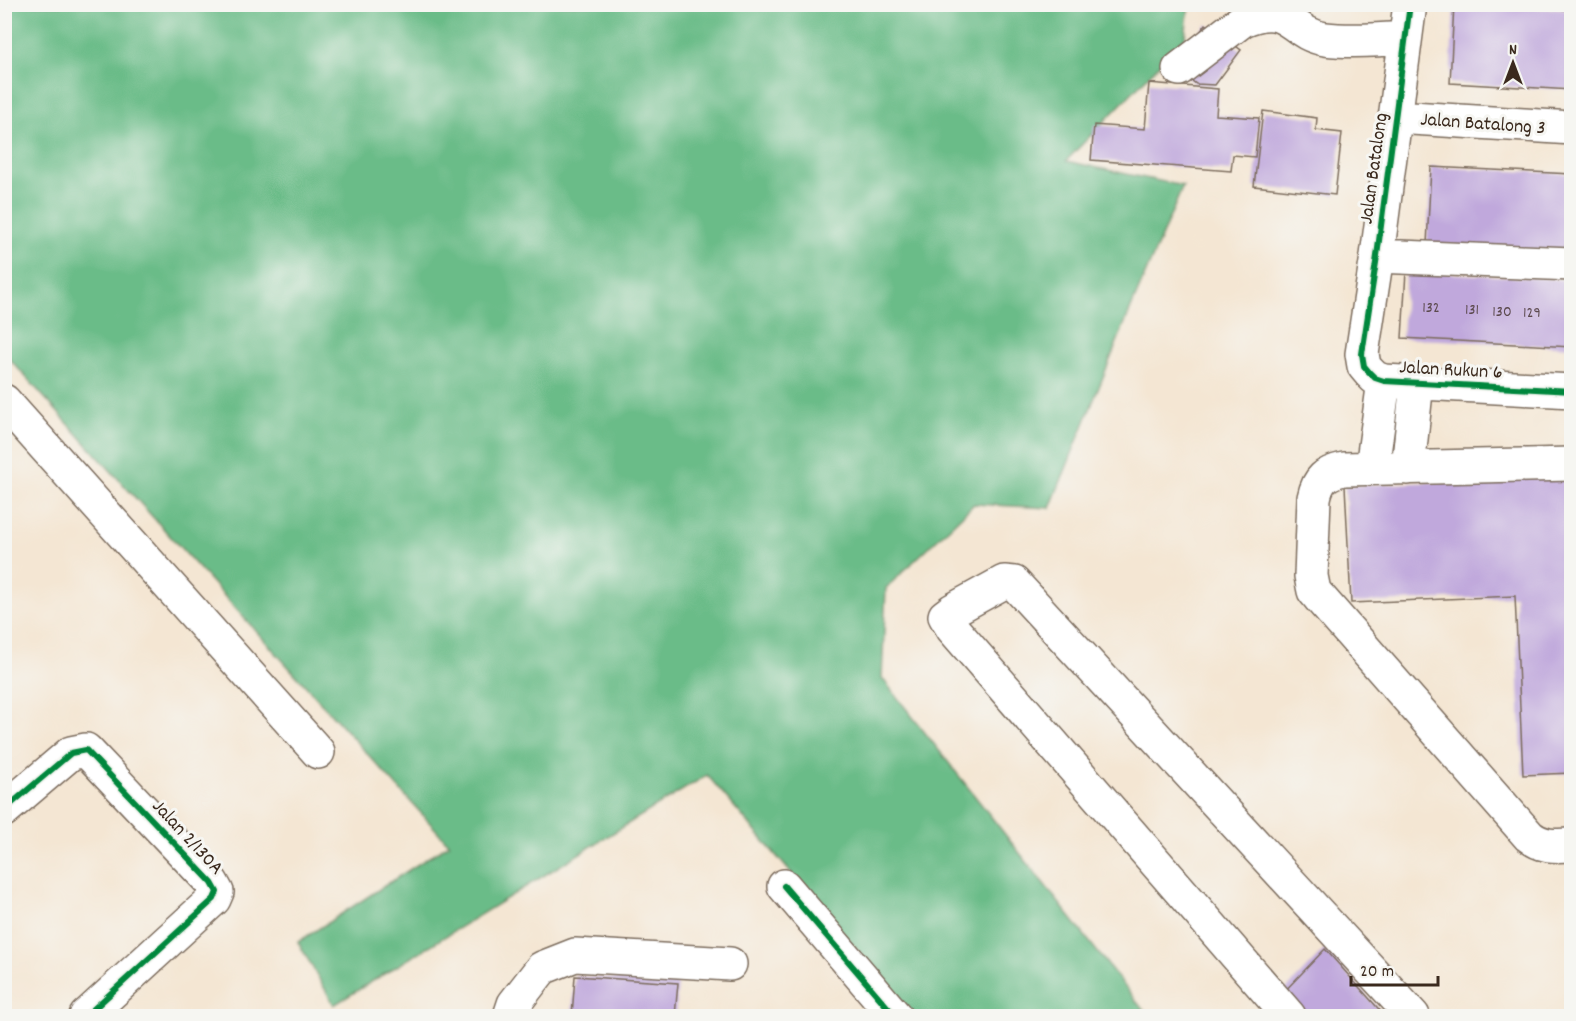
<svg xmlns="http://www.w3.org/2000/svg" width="1576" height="1021" font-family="Dekko,sans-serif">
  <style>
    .forest { fill: #6bbc88; stroke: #537353; stroke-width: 1.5 }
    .building { fill: #c0a8dc }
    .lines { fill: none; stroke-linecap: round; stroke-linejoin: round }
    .minor-casing { stroke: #7c6c5d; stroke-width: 36 }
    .minor { stroke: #fff; stroke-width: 33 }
    .cycleway-casing { stroke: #f6f6f2; stroke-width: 10 }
    .cycleway { stroke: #00873e; stroke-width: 6 }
    .labels { text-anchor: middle; stroke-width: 6; stroke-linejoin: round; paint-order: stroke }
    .number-label { font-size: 16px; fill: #5c4a4e }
    .street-label { font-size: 20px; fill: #3b2a1e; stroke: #f6f6f2 }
  </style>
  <rect width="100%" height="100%" fill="#f6f6f2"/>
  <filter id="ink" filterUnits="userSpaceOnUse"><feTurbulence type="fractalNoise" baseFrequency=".0167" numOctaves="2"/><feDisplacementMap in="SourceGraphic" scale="12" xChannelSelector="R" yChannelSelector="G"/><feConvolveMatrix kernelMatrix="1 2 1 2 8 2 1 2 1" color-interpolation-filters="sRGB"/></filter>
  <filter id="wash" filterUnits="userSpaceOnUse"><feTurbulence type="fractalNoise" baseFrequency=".008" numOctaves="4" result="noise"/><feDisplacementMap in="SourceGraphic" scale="24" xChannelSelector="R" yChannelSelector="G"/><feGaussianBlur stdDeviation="1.35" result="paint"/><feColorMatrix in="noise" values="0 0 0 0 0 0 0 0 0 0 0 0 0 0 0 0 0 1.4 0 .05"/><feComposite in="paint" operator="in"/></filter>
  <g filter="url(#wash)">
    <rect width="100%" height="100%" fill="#f4e6d3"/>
    <!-- forest -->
    <path class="forest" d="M5,5H1189L1185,38L1066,161L1183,186L1131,308L1050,508L974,504L886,588L882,678L1148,1016H914L707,775L334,1005L298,942L449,844L5,354Z"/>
    <g id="blocks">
      <!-- building -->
      <path class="building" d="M1454,4L1572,10V90L1450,83Z
        M1206,24L1241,50L1215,85L1196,84L1174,67Z
        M1149,83L1218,89L1216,115L1259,118L1255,157L1233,155L1231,171L1091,160L1094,125L1145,129Z
        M1263,111L1317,118L1316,130L1342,133L1335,195L1254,186Z
        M1431,167L1572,174V252L1427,244Z
        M1406,271L1572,280V347L1402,338Z
        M1572,476V773L1523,775L1515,596L1351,603L1345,486Z
        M1325,949L1385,1016H1295L1278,998Z
        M575,976L678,983L675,1016H572Z"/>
    </g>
  </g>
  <g filter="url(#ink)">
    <use href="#blocks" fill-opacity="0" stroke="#7c6c5d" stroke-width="1.5"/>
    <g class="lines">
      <!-- minor casing -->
      <g class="minor-casing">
        <path id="minor" d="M1410,4L1377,256L1362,354L1364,366L1369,372L1375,378L1384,381L1572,391
          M1179,69L1243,20C1290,0 1288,33 1325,39C1351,42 1379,40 1405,38
          M1395,117L1572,128
          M1377,256L1572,264
          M4,401L318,752
          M1572,464L1344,469C1325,473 1318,479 1314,498L1311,576L1314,591L1319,597L1529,836C1542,847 1555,846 1572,845
          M1372,468L1384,381
          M1408,468L1417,382
          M4,810L71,753L86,750L212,883L217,892L214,899L86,1016
          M784,886L895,1016
          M510,1016L514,1004L542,968L575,955L730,964
          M1289,1016L953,629L945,616L953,610L1004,582L1014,583L1413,1016"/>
      </g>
      <!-- minor -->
      <use href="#minor" class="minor"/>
      <!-- cycleway casing -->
      <g class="cycleway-casing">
        <path id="cycleway" d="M1410,4L1377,256L1362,354L1364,366L1369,372L1375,378L1384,381L1572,391
          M4,810L71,753L86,750L212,883L217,892L214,899L86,1016
          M784,886L895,1016"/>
      </g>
      <!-- cycleway -->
      <use href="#cycleway" class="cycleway"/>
    </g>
  </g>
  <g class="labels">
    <!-- number labels -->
    <g class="number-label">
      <text x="1431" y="312">132</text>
      <text x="1472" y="314">131</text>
      <text x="1502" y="316">130</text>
      <text x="1532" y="317">129</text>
    </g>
    <!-- street labels -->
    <g class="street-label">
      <text transform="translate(1483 122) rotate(4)" y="7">Jalan Batalong 3</text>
      <text transform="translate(1372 168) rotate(-82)" y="7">Jalan Batalong</text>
      <text transform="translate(1451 368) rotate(3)" y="7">Jalan Rukun 6</text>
      <text transform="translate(189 836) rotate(47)" y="7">Jalan 2/130A</text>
    </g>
  </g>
  <!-- margin -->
  <rect width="1576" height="1021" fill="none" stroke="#f6f6f2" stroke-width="24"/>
  <!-- north arrow -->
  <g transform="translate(1513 63)" stroke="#f6f6f2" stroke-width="4.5" paint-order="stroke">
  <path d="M0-4.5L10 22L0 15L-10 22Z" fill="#3b2a1e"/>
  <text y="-9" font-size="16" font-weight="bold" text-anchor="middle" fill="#3b2a1e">N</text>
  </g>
  <!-- scale -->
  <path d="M1351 976v9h87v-9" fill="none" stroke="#3b2a1e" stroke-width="3"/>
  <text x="1360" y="976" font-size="18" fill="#3b2a1e" stroke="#f6f6f2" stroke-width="4.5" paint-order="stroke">20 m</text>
</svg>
